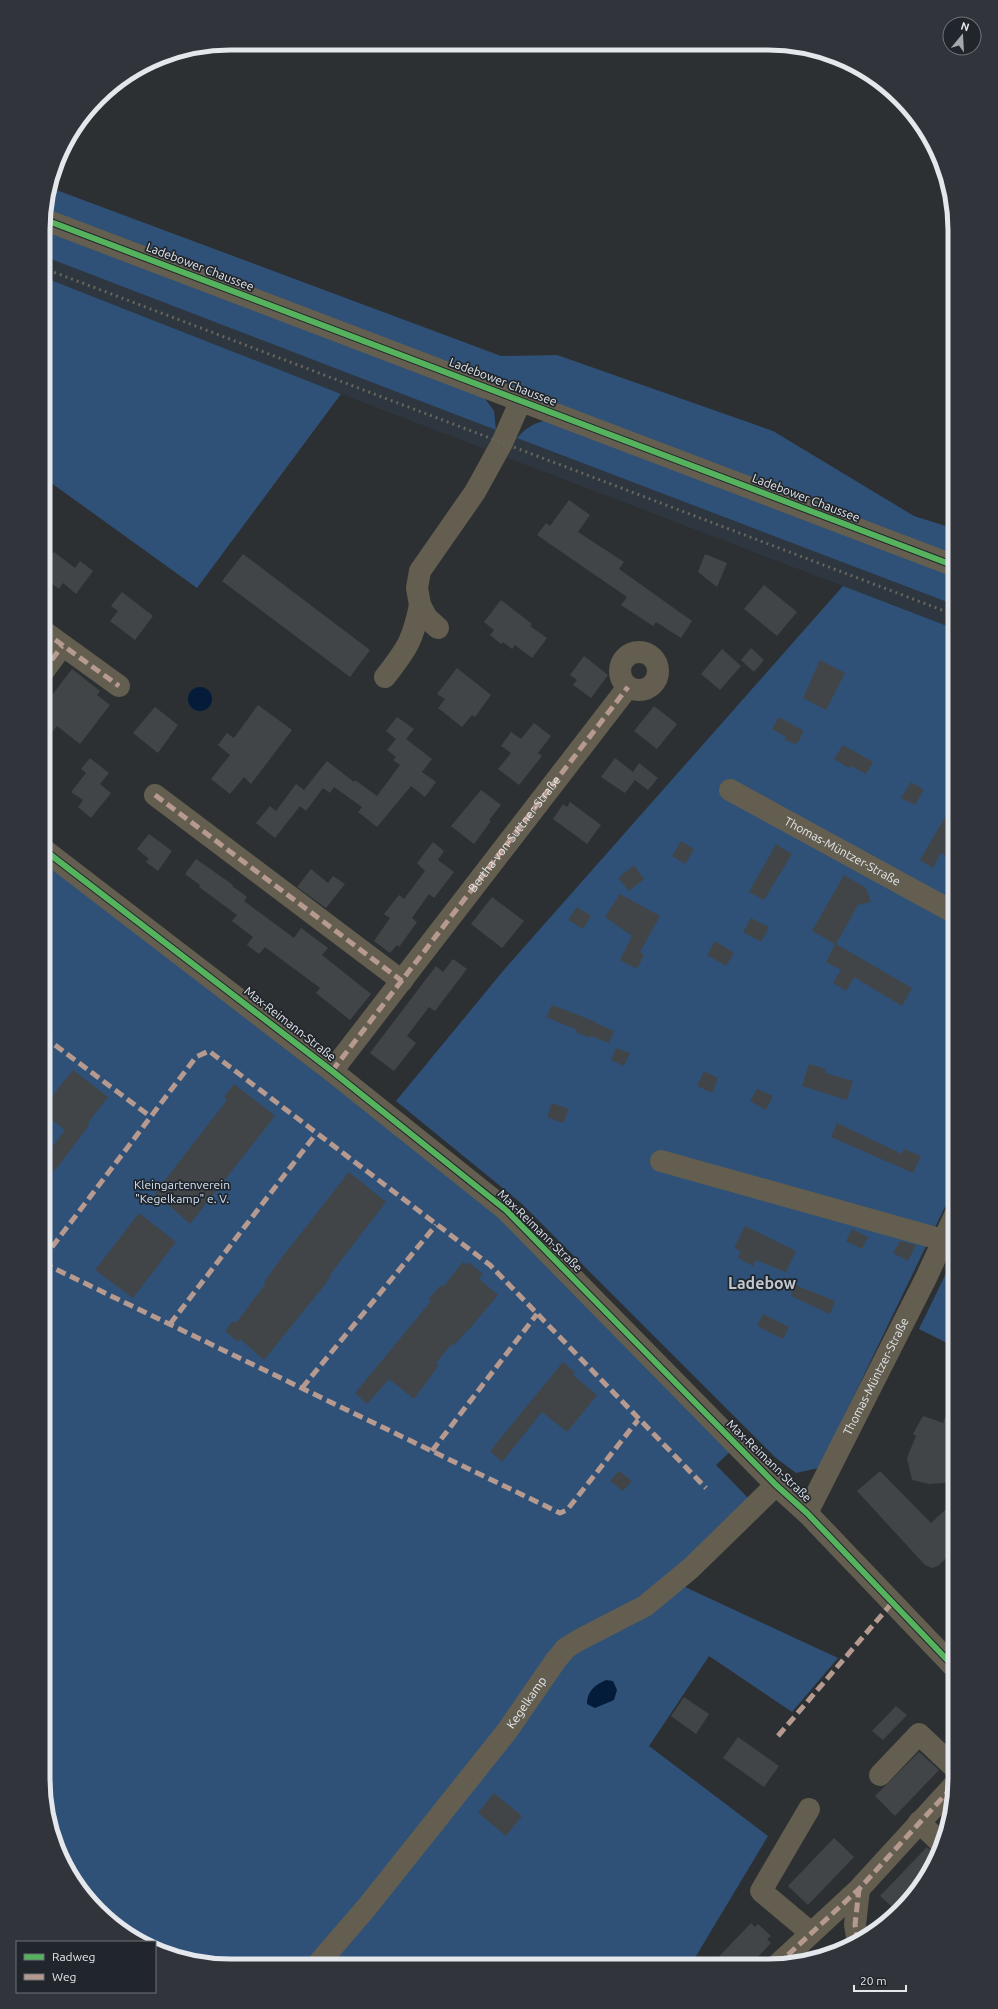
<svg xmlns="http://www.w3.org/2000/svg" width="998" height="2009" font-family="Ubuntu,sans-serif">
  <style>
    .built { fill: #2e3640 }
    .green { fill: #2f5178 }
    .water { fill: #041c39 }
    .building { fill: #424548 }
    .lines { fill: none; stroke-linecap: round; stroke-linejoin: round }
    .minor { stroke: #635e4f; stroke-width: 22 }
    .rail { stroke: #67645b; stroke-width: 3; stroke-dasharray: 2 4; stroke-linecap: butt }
    .quiet { stroke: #b69a8f; stroke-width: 5; stroke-dasharray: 10 5; stroke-linecap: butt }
    .cycleway-casing { stroke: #21262c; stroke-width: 8 }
    .cycleway { stroke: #56b35d; stroke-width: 6 }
    .labels { text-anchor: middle; stroke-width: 3.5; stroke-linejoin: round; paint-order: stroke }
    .street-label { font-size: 12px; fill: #e4e7ec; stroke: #21262c }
    .park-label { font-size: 12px; fill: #d2e1f4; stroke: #21262c }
    .district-label { font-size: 16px; font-weight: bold; fill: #c0c7cf; stroke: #21262c }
    .rim { fill: none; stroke: #e4e7ec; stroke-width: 5 }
  </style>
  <rect width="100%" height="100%" fill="#2d3033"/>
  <!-- built -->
  <path class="built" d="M43,256L955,605V629L341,394L43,277Z"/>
  <!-- green -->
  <path class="green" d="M51,188L501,356L557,355L773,431L914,516L955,529V556L46,209Z
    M43,229L483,396L494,411L496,430L43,256Z
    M43,277L341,394L197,588L43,477Z
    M548,420L955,576V605L517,438C527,427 534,423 548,420Z
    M843,586L955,629V1186L819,1468L796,1473L776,1458L521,1203L396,1101L503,971Z
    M43,860L520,1231L734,1448L716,1465L751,1501L683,1586L838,1658L792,1712L709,1656L649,1746L768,1836L690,1966L302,1965L294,1958L288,1965L205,1964L155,1949V1942H140L107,1920L74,1883L53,1839L43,1779Z
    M955,1255V1347L919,1329Z"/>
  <!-- water -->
  <path class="water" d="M188 699a12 12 0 1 1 24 0a12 12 0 1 1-24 0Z
    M606,1680L613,1681L617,1690L614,1700L595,1708L587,1704C587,1691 595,1685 606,1680Z"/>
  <!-- building -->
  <path class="building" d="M569,500L590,515L578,532L624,562L619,569L692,621L681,638L656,622L653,626L621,605L627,597L537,535L546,523L550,526Z
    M54,552L75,568L80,561L93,571L76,594L63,583L59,589L43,577V565Z
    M243,554L370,650L350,677L222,581Z
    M705,554L727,563L717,587L698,572Z
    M764,585L797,612L777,636L744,609Z
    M122,592L153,616L135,640L110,621L118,611L111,606Z
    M501,600L532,624L530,626L547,638L532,658L515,645L512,649L503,642L501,644L490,635L494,630L484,622Z
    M751,648L764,660L754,672L741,660Z
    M722,649L741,666L720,690L701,674Z
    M584,656L608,675L591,698L573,685L577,680L570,675Z
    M820,660L845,673L826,710L803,698Z
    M457,668L491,695L475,717L472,715L462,727L438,708L445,699L437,694Z
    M72,669L100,691L97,695L110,705L80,744L57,726L43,744V707Z
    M258,705L292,730L251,784L244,777L230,794L211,779L230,755L218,745L227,733L234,738Z
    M654,706L677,724L657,749L634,731Z
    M155,707L178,725L158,753L133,733Z
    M397,717L414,729L406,739L432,759L422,772L436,782L425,797L411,786L377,827L358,812L362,807L334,787L330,793L323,788L306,811L300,806L275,838L256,823L270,806L276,811L296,784L304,790L327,761L354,782L355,780L377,796L400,765L393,760L396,757L387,750L396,739L386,731Z
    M779,717L804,731L797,744L784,740L786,737L772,729Z
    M534,723L551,736L538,753L542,756L519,785L498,769L511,753L501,746L511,732L521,739Z
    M843,745L873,762L866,774L851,766L849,768L834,759Z
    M90,758L109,773L100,784L111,793L91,818L78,807L83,800L71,792L86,773L81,769Z
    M615,758L633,772L639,763L658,778L648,790L635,780L625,793L601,777Z
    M911,782L924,790L915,805L901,798Z
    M481,790L501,805L489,820L491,821L474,844L451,826Z
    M955,800V845L948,857L941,853L933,868L920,860Z
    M570,802L601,825L587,844L553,819L563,804L567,807Z
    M149,834L172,851L158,871L146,862L149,859L137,849Z
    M681,841L694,849L685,864L672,856Z
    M433,842L444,851L438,860L454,872L434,898L429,894L412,918L417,922L399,947L397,945L390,953L374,941L390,918L384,914L399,895L404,899L425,871L417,863Z
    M776,844L792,854L764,900L749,892Z
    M196,859L233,885L232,886L247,897L244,901L294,938L301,928L328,948L322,955L371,994L350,1020L316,993L320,988L265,947L259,954L247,945L253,937L232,921L237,915L199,887L200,885L185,874Z
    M634,865L644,879L629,891L618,878Z
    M311,869L328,883L333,876L345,884L326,908L297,887Z
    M844,875L866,888L871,902L858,905L836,944L912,988L902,1006L854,977L846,991L833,983L841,970L826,962L835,944L812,931Z
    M620,894L660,916L640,952L644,955L637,969L620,960L632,936L605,917Z
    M492,897L524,921L502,948L471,924Z
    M577,907L591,916L583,929L568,920Z
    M751,918L769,927L761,942L743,932Z
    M715,941L734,953L726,966L707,955Z
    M453,959L467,969L435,1011L429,1007L407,1036L416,1043L394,1071L370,1053L436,966L443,972Z
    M552,1005L596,1022L595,1023L614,1031L609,1043L591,1036L590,1038L576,1032L577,1030L546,1017Z
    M616,1048L630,1053L624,1066L611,1060Z
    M809,1064L826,1069L825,1073L853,1081L847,1100L802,1086Z
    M73,1070L108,1097L88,1123L90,1124L60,1164L43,1184V1159L65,1130L43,1113V1107Z
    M704,1071L718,1078L712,1093L697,1086Z
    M234,1084L275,1116L190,1224L155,1193L227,1100L224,1097Z
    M757,1089L773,1096L766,1110L750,1101Z
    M552,1103L569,1109L563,1123L547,1117Z
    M837,1123L902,1154L904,1149L921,1156L913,1173L831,1137Z
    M349,1172L386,1202L329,1276L330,1277L323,1287L264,1360L240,1339L238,1342L225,1331L233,1321L236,1323L266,1283L264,1282L283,1256Z
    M139,1213L176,1242L133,1298L95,1270Z
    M745,1226L796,1251L786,1272L756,1260L753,1266L738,1258L741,1251L734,1248Z
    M852,1229L868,1237L862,1249L846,1241Z
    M900,1241L916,1245L908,1261L893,1253Z
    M463,1262L467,1265L469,1262L483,1274L479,1279L498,1295L472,1326L454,1345L452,1344L436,1363L439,1365L414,1399L389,1379L367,1404L355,1393L431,1301L428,1299L441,1285L443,1287Z
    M795,1285L835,1301L830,1314L791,1296Z
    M763,1314L789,1327L783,1339L757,1326Z
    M563,1362L575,1372L573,1375L597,1395L567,1432L542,1412L502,1462L490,1451Z
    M953,1396L955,1482L929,1484L912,1480L907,1458L916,1436L913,1434L923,1416L943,1423Z
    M619,1471L632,1481L623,1491L610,1481Z
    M880,1471L931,1523L955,1501V1549L938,1566L932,1568L925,1565L857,1491Z
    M684,1697L709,1714L696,1734L671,1716Z
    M896,1706L907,1715L883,1740L872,1731Z
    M738,1737L779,1766L764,1787L723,1758Z
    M919,1752L939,1770L895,1816L875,1796Z
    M494,1793L522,1816L506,1836L478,1813Z
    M834,1838L854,1857L808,1905L788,1886Z
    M927,1847L937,1855L916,1893L897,1911L880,1896Z
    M751,1923L755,1927L758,1924L771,1936L767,1939L771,1943L749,1966H710Z"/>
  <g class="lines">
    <!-- minor -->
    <g class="minor">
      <path d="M43,219L955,566"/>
      <path d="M438,628L427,618L420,605L417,588L420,571L475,492L502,443L521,400"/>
      <path d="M43,631L119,686"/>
      <circle cx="639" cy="671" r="19"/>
      <path d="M43,672L62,646"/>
      <path d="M385,677C407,649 413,640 420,605"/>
      <path id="s1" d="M730,790L955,913"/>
      <path d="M155,795L402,981"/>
      <path d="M43,849L332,1071L506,1210L776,1485L807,1513L955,1668"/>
      <path d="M332,1071L628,687"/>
      <path d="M661,1161L943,1240"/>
      <path id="s2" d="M807,1513L926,1278L955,1215"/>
      <path d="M880,1775L919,1734L955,1768"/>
      <path d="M809,1809L761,1891L811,1933"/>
      <path d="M919,1822L942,1844"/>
      <path d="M858,1942L855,1925L859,1889"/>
      <path id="s3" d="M317,1965L367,1907L507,1731L556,1660L566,1648L579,1640L645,1606L691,1568L776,1485"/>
      <path d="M777,1965L859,1889L955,1784"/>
    </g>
    <!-- rail -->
    <path class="rail" d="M43,268L955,615"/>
    <!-- quiet -->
    <g class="quiet">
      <path d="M43,631L119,686"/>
      <path d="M43,672L62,646"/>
      <path d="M155,795L402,981"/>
      <path d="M43,1036L151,1117"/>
      <path id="s4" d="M332,1071L628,687"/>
      <path d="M43,1259L196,1057L209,1051L490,1265L706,1488"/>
      <path d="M43,1263L560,1513L567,1510L638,1420"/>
      <path d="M170,1324L316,1134"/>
      <path d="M302,1388L436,1225"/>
      <path d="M432,1451L537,1314"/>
      <path d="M778,1736L892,1603"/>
      <path d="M858,1942L855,1925L859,1889"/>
      <path d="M777,1965L859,1889L955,1784"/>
    </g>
    <!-- cycleway casing -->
    <g class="cycleway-casing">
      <path id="cycleway" d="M43,219L955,566
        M43,849L332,1071L506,1210L776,1485L807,1513L955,1668"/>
    </g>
    <!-- cycleway -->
    <use href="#cycleway" class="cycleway"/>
  </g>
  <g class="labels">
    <!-- street labels -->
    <g class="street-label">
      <text transform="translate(200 267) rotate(21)" y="4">Ladebower Chaussee</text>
      <text transform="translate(503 382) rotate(21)" y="4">Ladebower Chaussee</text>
      <text transform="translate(806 498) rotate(21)" y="4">Ladebower Chaussee</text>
      <text dy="4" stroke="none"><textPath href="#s4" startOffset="299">Bertha-von-Suttner-Straße</textPath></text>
      <text dy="4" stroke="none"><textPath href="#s1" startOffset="128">Thomas-Müntzer-Straße</textPath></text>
      <text transform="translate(290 1024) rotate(38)" y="4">Max-Reimann-Straße</text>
      <text transform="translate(540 1231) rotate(44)" y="4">Max-Reimann-Straße</text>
      <text dy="4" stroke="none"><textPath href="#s2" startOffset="153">Thomas-Müntzer-Straße</textPath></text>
      <text transform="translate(769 1461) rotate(44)" y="4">Max-Reimann-Straße</text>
      <text dy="4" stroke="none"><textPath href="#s3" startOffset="336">Kegelkamp</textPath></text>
    </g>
    <!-- park labels -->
    <g class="park-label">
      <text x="182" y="1189">Kleingartenverein<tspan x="182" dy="14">"Kegelkamp" e. V.</tspan></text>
    </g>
    <!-- district labels -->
    <g class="district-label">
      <text x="762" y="1289">Ladebow</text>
    </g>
  </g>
  <!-- crop -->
  <path d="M0 0H998V2009H0ZM230 50H768A180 180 0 0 1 948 230V1779A180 180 0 0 1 768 1959H230A180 180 0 0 1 50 1779V230A180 180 0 0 1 230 50Z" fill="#31353b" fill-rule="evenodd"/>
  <path class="rim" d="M230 50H768A180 180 0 0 1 948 230V1779A180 180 0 0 1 768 1959H230A180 180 0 0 1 50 1779V230A180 180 0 0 1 230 50Z"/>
  <!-- legend -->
  <rect x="16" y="1941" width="140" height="52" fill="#21262c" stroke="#6f7379"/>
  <rect x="24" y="1954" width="20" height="6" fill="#56b35d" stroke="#6f7379"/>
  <text x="52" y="1961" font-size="12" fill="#e4e7ec">Radweg</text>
  <rect x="24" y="1974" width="20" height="6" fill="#b69a8f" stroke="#6f7379"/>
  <text x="52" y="1981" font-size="12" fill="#e4e7ec">Weg</text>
  <!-- north arrow -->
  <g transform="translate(962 36) rotate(18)"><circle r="19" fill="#21262c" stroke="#6f7379"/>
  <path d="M0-3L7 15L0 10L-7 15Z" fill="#a4a7ab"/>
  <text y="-6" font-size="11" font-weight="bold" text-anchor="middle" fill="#e4e7ec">N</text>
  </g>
  <!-- scale -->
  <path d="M854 1985v6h52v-6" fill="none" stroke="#e4e7ec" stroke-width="2"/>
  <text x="860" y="1985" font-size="12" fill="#e4e7ec" stroke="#21262c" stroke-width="3" paint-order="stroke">20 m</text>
</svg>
